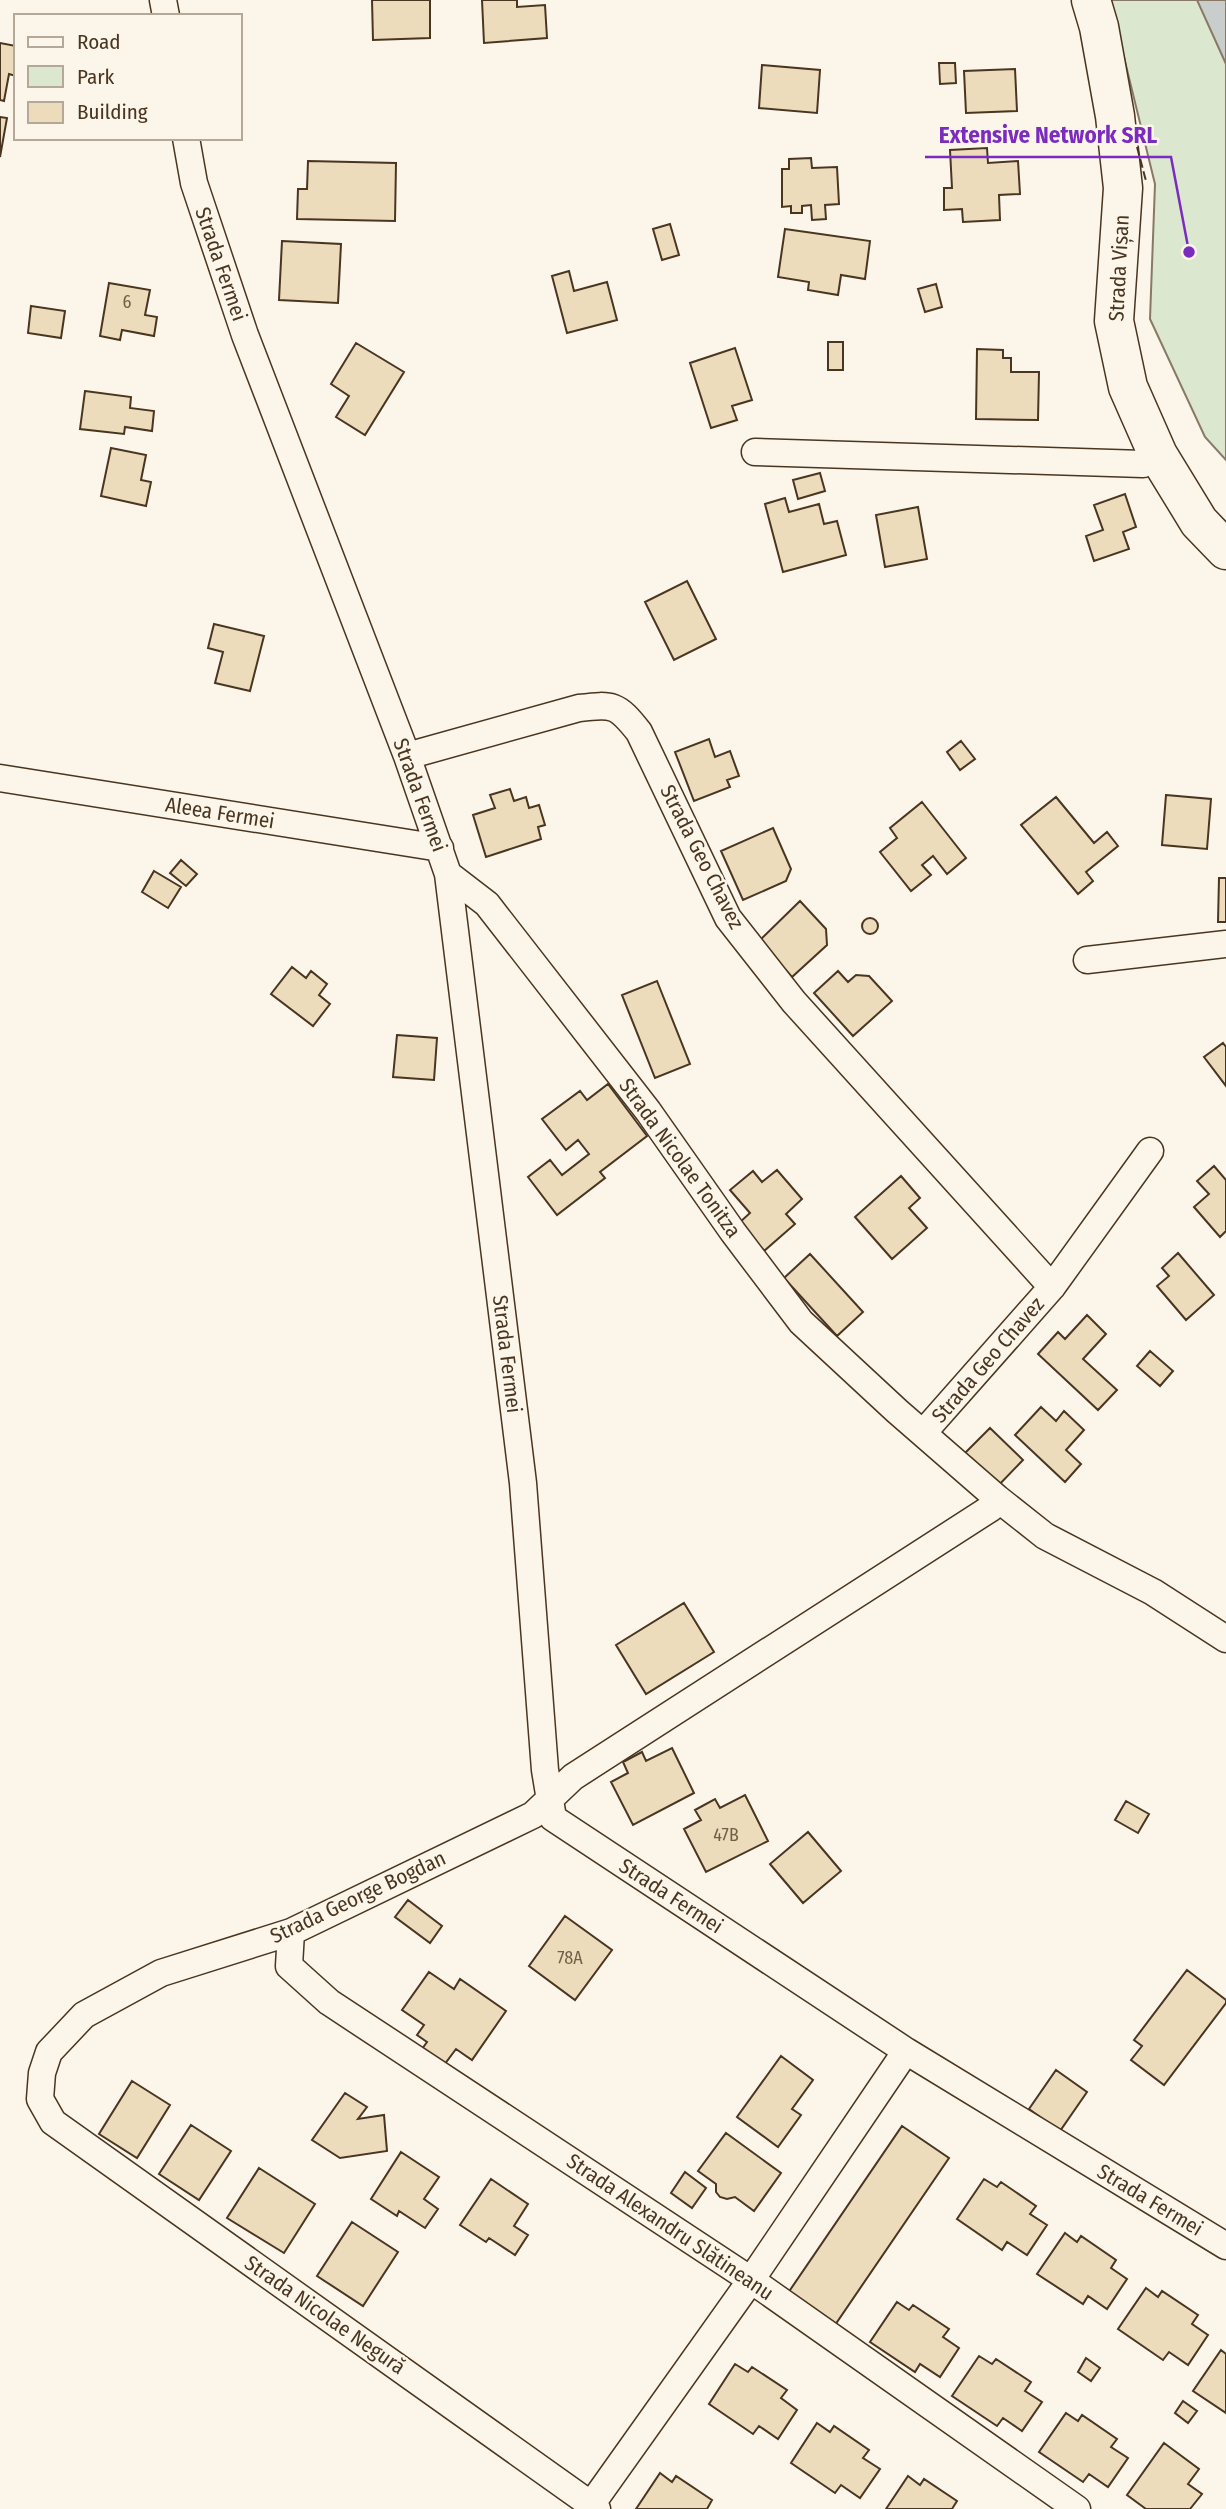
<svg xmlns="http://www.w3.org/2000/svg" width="1226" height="2509" font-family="'Fira Sans Condensed',sans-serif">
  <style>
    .green { fill: #dce7d0; stroke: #887966; stroke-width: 2 }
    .water { fill: #c9cecd; stroke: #887966; stroke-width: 2 }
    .building { fill: #ecdcbc; stroke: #4a3520; stroke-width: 2 }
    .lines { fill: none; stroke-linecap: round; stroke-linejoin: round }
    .street-casing { stroke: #4a3520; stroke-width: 29 }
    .secondary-casing { stroke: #4a3520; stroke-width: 41 }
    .street { stroke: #fbf6e9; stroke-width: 26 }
    .secondary { stroke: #fbf6e9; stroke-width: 38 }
    .fence { stroke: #4a3520; stroke-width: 2; stroke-dasharray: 9 3.5; stroke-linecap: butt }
    .labels { text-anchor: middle; stroke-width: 5; stroke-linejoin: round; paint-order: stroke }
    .number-label { font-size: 18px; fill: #725f47 }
    .street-label { font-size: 21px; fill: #4a3520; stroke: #fbf6e9 }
    .leader { fill: none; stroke: #7b2cbf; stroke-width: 2.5 }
    .callout-dot { fill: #7b2cbf; stroke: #fbf6e9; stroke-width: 2.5 }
    .callout-label { font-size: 23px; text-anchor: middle; font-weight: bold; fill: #7b2cbf; stroke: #fbf6e9; stroke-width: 5; stroke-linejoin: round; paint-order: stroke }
  </style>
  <rect width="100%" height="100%" fill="#fbf6e9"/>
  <!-- green -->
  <path class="green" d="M1110,0H1226V460L1205,437L1150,319L1155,184Z"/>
  <!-- water -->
  <path class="water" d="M1197,0H1226V64Z"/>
  <!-- building -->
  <path class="building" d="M372,0H430V38L373,40Z
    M482,0H517V7L545,5L547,38L484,43Z
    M0,43L16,46V76L9,74L4,101L0,100Z
    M939,63H955L956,83L940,84Z
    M762,65L820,70L817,113L759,108Z
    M1015,69L1017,111L966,113L964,71Z
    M0,117L7,118L0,157Z
    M987,148L988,163L1018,161L1020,194L999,195L1000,220L963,222L962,209L944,210V188H952L950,150Z
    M811,158L812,168L837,167L839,204L825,205L826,219L812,220L811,205L802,206V213H791V206L782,207V169H789V159Z
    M308,161L396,163L395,221L297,219L298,189H307Z
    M670,224L679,255L662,260L653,229Z
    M785,229L870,241L865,279L841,275L838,295L808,290L809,282L778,277Z
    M282,241L341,244L338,303L279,300Z
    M569,271L574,291L607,282L617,320L567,333L552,276Z
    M109,283L150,290L145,315L157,317L154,336L122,330L120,340L100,336Z
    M936,284L942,307L925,312L918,289Z
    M31,306L65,311L61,338L28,333Z
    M828,342H843V370H828Z
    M356,343L404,372L365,435L336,417L349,396L331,384Z
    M735,348L752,400L732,406L737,420L711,428L690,363Z
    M977,349L1003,350V358H1011V372H1039L1038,420L976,419Z
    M85,391L131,397L130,408L154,411L152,431L125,427L124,434L80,429Z
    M111,448L146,455L141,480L151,482L146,506L101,496Z
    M820,473L825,491L798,499L793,480Z
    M1125,494L1136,527L1123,532L1129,549L1094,561L1086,536L1103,530L1094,505Z
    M785,498L789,512L819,504L824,524L837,521L846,555L783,572L765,504Z
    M918,507L927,559L885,567L876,515Z
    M687,581L716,639L674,660L645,602Z
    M214,624L264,636L250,691L215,683L223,652L208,648Z
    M709,739L715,757L730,751L739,776L727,780L730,787L694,801L675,752Z
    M961,741L975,759L960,770L947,752Z
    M510,789L514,801L526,797L529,808L539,805L545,825L538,827L541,839L486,857L473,815L495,808L490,795Z
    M1166,795L1211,799L1207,849L1162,845Z
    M1056,797L1094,843L1107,832L1118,846L1086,872L1093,881L1078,894L1021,825Z
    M922,802L966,858L947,874L933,856L922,865L931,875L911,891L880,852L897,838L890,828Z
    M773,828L791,869L786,881L743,900L721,851Z
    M181,860L197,874L186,886L170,873Z
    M154,871L181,887L168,908L142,892Z
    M1219,878H1226V922H1218Z
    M800,901L826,929L827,945L792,977L759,941Z
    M862 926a8 8 0 1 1 16 0a8 8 0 1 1-16 0Z
    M292,967L306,978L311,971L327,984L319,995L330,1004L313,1026L271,994Z
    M838,971L848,982L856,975L869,976L892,1001L853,1036L814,993Z
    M657,981L690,1064L655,1078L622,995Z
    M397,1035L437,1038L434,1080L393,1077Z
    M1223,1043L1226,1047V1086L1204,1057Z
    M608,1084L647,1136L600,1172L605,1178L557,1215L528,1177L550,1160L562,1175L589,1154L578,1140L566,1150L542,1119L580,1091L587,1100Z
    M1214,1166L1226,1180V1231L1220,1237L1194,1207L1209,1194L1197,1181Z
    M777,1170L802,1199L786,1214L795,1224L764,1251L739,1223L750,1213L730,1190L753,1171L762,1182Z
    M901,1176L920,1198L909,1208L927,1228L892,1259L855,1217Z
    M1178,1253L1214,1295L1186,1320L1157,1286L1169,1276L1162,1268Z
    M810,1254L863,1312L837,1336L784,1278Z
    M1087,1315L1106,1334L1083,1359L1117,1390L1098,1410L1038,1354L1058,1332L1065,1339Z
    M1150,1351L1173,1371L1160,1386L1137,1366Z
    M1041,1407L1056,1421L1064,1411L1084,1430L1066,1450L1081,1464L1065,1482L1015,1435Z
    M990,1428L1023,1460L995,1489L962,1456Z
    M684,1603L714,1652L646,1694L616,1645Z
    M672,1748L694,1793L633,1825L611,1782L628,1773L623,1762L642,1752L646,1761Z
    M745,1795L768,1841L706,1872L684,1829L701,1820L695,1810L715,1799L720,1808Z
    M1126,1801L1149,1814L1138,1833L1115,1820Z
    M808,1832L841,1871L803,1903L770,1864Z
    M408,1900L442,1926L430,1943L395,1917Z
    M565,1916L612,1950L575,2000L529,1966Z
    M1187,1970L1226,2000V2003L1164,2085L1131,2060L1142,2046L1134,2040Z
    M429,1972L454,1989L460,1979L506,2011L472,2060L456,2049L444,2065L422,2049L427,2042L417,2035L424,2025L402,2010Z
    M781,2056L813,2080L792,2109L801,2115L778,2147L737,2117Z
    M1056,2070L1087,2092L1060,2131L1029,2109Z
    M132,2081L170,2105L137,2158L99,2134Z
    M345,2093L367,2107L358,2119L384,2115L387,2151L340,2158L312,2140Z
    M191,2125L231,2151L199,2200L159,2174Z
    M902,2126L949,2158L835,2325L788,2293Z
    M726,2133L781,2173L754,2211L735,2197L727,2199L720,2197L716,2192V2184L698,2171Z
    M401,2152L439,2177L424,2199L438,2209L425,2228L399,2211L397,2216L371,2199Z
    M259,2168L315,2204L284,2253L227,2218Z
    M685,2172L706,2188L692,2208L671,2193Z
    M491,2179L528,2204L514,2226L528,2235L515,2255L489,2238L486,2242L460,2225Z
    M984,2179L997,2187L1001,2182L1036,2206L1030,2214L1047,2225L1027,2255L1007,2242L1002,2250L957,2219Z
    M352,2222L398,2252L363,2306L317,2276Z
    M1065,2233L1077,2242L1081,2236L1116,2260L1111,2268L1127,2279L1107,2309L1088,2296L1083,2304L1037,2274Z
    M1146,2288L1158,2297L1162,2291L1198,2315L1192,2324L1208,2335L1188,2365L1169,2352L1163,2360L1118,2329Z
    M897,2302L909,2310L913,2305L949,2329L943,2337L959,2348L940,2377L920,2364L915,2372L870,2342Z
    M1221,2350L1226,2354V2413L1193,2391Z
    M979,2356L992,2364L996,2359L1031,2382L1025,2391L1042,2402L1022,2431L1003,2418L997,2426L952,2396Z
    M1086,2358L1100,2368L1091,2381L1078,2372Z
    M735,2364L748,2372L752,2367L787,2390L781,2398L797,2410L778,2439L759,2426L753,2434L709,2404Z
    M1183,2401L1197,2411L1188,2423L1175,2413Z
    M1066,2413L1078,2421L1082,2415L1117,2439L1111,2447L1128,2458L1108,2487L1089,2474L1083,2482L1039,2452Z
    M817,2423L830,2432L834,2426L869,2450L863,2458L880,2469L860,2498L841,2485L835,2493L791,2463Z
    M1164,2443L1199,2469L1188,2484L1202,2494L1190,2509H1146L1127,2495Z
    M660,2473L672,2482L676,2476L712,2500L707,2509H636Z
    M908,2476L920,2485L924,2479L957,2501L952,2509H886Z"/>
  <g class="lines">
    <!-- street casing -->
    <g class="street-casing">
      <path id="street" d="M163,0L166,16
        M186,138L194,183L245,335L407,756L448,874L523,1483L545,1770L553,1818L906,2051L1226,2246
        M755,452L1143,464L1158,455
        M407,756L579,708C613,704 617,704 639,732L728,918L794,1002L1052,1287
        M0,778L440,848
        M448,874L487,904L648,1111L733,1232L801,1322L897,1411L997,1498L991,1508L573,1777L533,1815L291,1932L161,1973L84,2015L49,2052L42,2073L40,2099L53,2122L597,2509
        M1087,960L1226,944
        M923,1433L1052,1287L1150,1151
        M997,1498L1045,1536L1153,1592L1226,1639
        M291,1932L289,1966L329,2002L751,2280L1077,2509
        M591,2505L751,2280L906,2051"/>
    </g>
    <!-- secondary casing -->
    <g class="secondary-casing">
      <path id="secondary" d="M1091,0L1099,27L1115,116L1123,188L1114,321L1128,387L1158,455L1199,522L1226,550"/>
    </g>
    <!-- street -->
    <use href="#street" class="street"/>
    <!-- secondary -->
    <use href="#secondary" class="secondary"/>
    <!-- fence -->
    <path class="fence" d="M1137,147L1146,181"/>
  </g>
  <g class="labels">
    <!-- number labels -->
    <g class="number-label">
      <text x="127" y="308">6</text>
      <text x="726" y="1841">47B</text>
      <text x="570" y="1964">78A</text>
    </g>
    <!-- street labels -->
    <g class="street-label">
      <text transform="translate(221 264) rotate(71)" y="7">Strada Fermei</text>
      <text transform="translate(1119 268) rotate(-87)" y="7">Strada Vișan</text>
      <text transform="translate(420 795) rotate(70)" y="7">Strada Fermei</text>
      <text transform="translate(220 813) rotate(9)" y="7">Aleea Fermei</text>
      <text transform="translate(702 857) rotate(63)" y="7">Strada Geo Chavez</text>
      <text transform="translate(680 1158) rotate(54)" y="7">Strada Nicolae Tonitza</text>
      <text transform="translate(507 1354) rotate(83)" y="7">Strada Fermei</text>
      <text transform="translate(988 1360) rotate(-49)" y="7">Strada Geo Chavez</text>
      <text transform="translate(671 1896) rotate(33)" y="7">Strada Fermei</text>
      <text transform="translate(358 1897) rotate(-25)" y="7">Strada George Bogdan</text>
      <text transform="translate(1150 2200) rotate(31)" y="7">Strada Fermei</text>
      <text transform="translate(670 2227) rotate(34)" y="7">Strada Alexandru Slătineanu</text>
      <text transform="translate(325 2315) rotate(35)" y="7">Strada Nicolae Negură</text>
    </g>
  </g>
  <!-- callouts -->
  <path class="leader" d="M1189 252L1171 157H925"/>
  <circle class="callout-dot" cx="1189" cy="252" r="7"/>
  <g class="callout-label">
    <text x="1048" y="143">Extensive Network SRL</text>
  </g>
  <!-- legend -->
  <rect x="14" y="14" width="228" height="126" fill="#fbf6e9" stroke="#b4a999" stroke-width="2"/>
  <rect x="28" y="37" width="35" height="10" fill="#fbf6e9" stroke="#b4a999" stroke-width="2"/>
  <text x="77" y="49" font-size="21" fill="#4a3520">Road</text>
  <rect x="28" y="66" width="35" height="21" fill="#dce7d0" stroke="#b4a999" stroke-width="2"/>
  <text x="77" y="84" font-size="21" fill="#4a3520">Park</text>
  <rect x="28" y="102" width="35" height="21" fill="#ecdcbc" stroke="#b4a999" stroke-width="2"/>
  <text x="77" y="119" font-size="21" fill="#4a3520">Building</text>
</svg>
